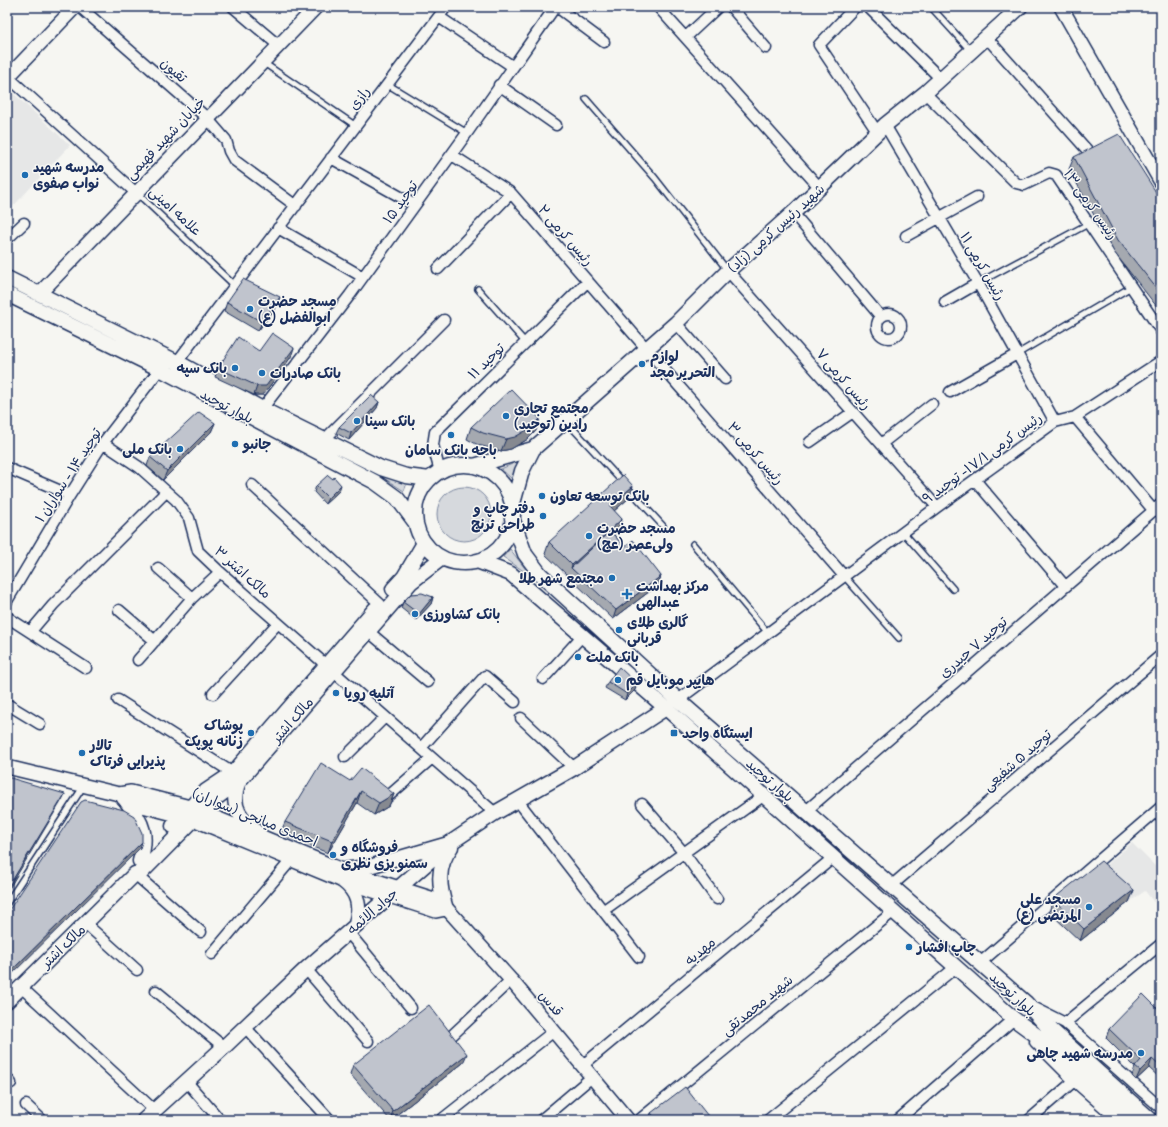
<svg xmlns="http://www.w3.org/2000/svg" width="1168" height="1127" font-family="'Patrick Hand','Playpen Sans Arabic',sans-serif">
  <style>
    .built { fill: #e6e7e7 }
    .green { fill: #d6d9dd; stroke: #78849e }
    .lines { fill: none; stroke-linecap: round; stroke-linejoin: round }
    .service-casing { stroke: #1b2f5e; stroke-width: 8 }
    .minor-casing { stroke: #1b2f5e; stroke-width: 13 }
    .tertiary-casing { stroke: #1b2f5e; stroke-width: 16 }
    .secondary-casing { stroke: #1b2f5e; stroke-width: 17 }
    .service { stroke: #f6f6f2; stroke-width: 5 }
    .minor { stroke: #f6f6f2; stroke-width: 10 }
    .tertiary { stroke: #f6f6f2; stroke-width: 13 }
    .secondary { stroke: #f6f6f2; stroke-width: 14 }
    .wall { fill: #a5a9b0; stroke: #1b2f5e }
    .shaded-wall { fill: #868990; stroke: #1b2f5e }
    .building { fill: #c0c4cd; stroke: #1b2f5e }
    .poi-dot { fill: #1f6fb2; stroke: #f6f6f2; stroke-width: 1.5 }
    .labels { text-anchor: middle; stroke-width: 3; stroke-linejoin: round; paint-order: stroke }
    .street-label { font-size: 14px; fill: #1b2f5e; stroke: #f6f6f2 }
    .poi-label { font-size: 14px; font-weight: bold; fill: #1b2f5e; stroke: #f6f6f2; text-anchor: start }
  </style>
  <rect width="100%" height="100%" fill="#f6f6f2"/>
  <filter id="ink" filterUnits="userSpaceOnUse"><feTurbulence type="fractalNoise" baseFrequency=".025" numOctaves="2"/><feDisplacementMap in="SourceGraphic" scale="8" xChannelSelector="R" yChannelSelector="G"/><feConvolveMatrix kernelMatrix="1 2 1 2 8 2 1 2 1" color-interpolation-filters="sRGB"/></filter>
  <g filter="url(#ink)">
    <!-- built -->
    <path class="built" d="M10,93L14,94L70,145L7,213V96Z
      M1132,843L1161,872V911L1145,891L1129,902L1097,873Z"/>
    <!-- green -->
    <path class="green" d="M521,460L512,479L501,469Z
      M379,475L407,483L404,491Z
      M437 514a27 27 0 1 1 54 0a27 27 0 1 1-54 0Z
      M510,549L531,576L503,557Z"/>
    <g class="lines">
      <!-- service casing -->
      <g class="service-casing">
        <path id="service" d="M931,7L971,51
          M264,63L356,126
          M387,84L467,133
          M586,99L655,178L728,271
          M138,194L234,285
          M978,283L1088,224
          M478,289L525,342
          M1017,354L1131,287
          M566,421L663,526
          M903,532L953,589
          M693,544L768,633
          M844,576L899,638
          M7,903L83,787"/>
      </g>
      <!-- minor casing -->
      <g class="minor-casing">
        <path id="minor" d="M80,7L207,118L226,140L229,151L234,160L296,206
          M233,7L278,45
          M557,7L604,42
          M658,7L820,188
          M731,7L766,48
          M855,7L819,45L878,133
          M868,7L941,79
          M439,17L512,66
          M686,37L718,7
          M987,38L1088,151
          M7,76L135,192
          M499,85L556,125
          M925,93L1016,183L1024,185L1049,173L1056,175L1161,331
          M885,125L978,283L1055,422
          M452,155L511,193L844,576
          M331,158L415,205
          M793,213L881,317
          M278,228L363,277
          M906,236L977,197
          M7,239L24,223
          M438,269L511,193
          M728,271L937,507
          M945,302L978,283
          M877 326a12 12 0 1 1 24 0a12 12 0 1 1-24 0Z
          M676,323L725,379
          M177,362L446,7
          M950,392L1017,354
          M262,409L350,295L467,133L555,7
          M1075,417L1154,511
          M324,440L444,320
          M810,442L853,412
          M103,443L139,467L176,500L189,518L198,551L220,572L326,665
          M881,444L932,404
          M7,468L70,495
          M440,472L433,445L435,432L588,281
          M975,480L1065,586
          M252,485L380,604
          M158,568L192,598
          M7,601L70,495L103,443L160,369
          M119,610L155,641
          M7,617L86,668
          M31,631L53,605L166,492
          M369,632L428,682
          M138,660L192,598L220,572
          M334,672L495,813
          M543,679L582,636
          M213,694L278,623
          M118,700L233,773
          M678,700L937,507L1055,422L1075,417L1161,361
          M7,704L40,724
          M521,718L574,768
          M421,748L485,676L515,702
          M345,757L385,717
          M384,800L432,758
          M518,801L639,957
          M642,804L684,853L717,899
          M806,811L1161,504
          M135,874L201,932
          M891,886L1161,655
          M604,910L763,796
          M86,924L137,970
          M348,932L411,1008
          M212,954L292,859
          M980,963L1161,807
          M306,969L368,1041
          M21,987L154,1110
          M156,991L224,1047
          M1033,1007L1065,1023L1161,1108
          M1065,1023L1161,944
          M245,1027L330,1120
          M446,1041L511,980
          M1035,1042L1074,1081L1118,1120
          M583,1065L834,857
          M7,1078L11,1083
          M187,1082L220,1120
          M26,1105L42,1120
          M441,1120L554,1031
          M541,1120L593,1076
          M639,1120L894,911
          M768,1120L956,967
          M898,1120L1014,1019L1018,1023
          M1029,1120L1074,1081"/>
      </g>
      <!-- tertiary casing -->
      <g class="tertiary-casing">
        <path id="tertiary" d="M1061,7L1161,182
          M7,78L75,7
          M39,294L316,7
          M7,767L119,794L131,792L190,807L342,870L440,901L511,980L628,1120
          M123,798L127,802L193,819L343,881L436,911L446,909
          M347,869L371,866L450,843"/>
      </g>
      <!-- secondary casing -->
      <g class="secondary-casing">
        <path id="secondary" d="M7,278L177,362L262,409L381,468L406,476L430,479
          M7,294L160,369L375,482L397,498L415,522
          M415 514a49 49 0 1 1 98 0a49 49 0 1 1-98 0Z
          M474,466L533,449L676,323L728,271L793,213L885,125L925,93L1020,7
          M512,507L522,471L533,449
          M512,518L525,554L540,574L678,700L1026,1003L1047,1026L1151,1120
          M477,561L511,574L666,708L1014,1019L1040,1038L1132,1120
          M393,589L404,577L424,543
          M239,781C228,808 242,820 261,836
          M127,802C143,823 148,835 140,861
          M173,826L206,791L233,773L375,609
          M343,881C358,892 361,906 356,924
          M446,909C439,887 436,867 451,847
          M7,1001L135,874L142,872L211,802L239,781L411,582L442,558
          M144,1120L224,1047L306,969L450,843L495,813L574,768L666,708"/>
      </g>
      <!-- service -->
      <use href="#service" class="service"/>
      <!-- minor -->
      <use href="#minor" class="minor"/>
      <!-- tertiary -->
      <use href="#tertiary" class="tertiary"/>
      <!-- secondary -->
      <use href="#secondary" class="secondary"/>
    </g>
    <!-- wall -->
    <path class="wall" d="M1074,157L1161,200V312L1114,252L1069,169Z
      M227,302L277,306L258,331L224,311Z
      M259,351L291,357L263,395H254L215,377L218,368Z
      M379,402L377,408L349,440L336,433L339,427Z
      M215,423L211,432L163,480L147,466L150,457Z
      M471,427L536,431L528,439L511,449L501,451L478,445L467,439Z
      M316,486L339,491L325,504L314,492Z
      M629,498L614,511L622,519L618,531L614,535L625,547L661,576L658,585L613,619L545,554L549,542Z
      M433,597L431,604L416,620L401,608L403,602Z
      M608,682L637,684L635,690L625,700L605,688Z
      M350,781L394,794L389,806L374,815L357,803L328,853L280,834L285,822Z
      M1134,890L1129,902L1080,941L1049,912L1053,899Z
      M1161,1012V1079L1149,1068L1136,1080L1132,1076L1135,1067L1106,1038L1109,1029Z
      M463,1063L390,1120L350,1074L353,1065Z
      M651,1113L708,1116L706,1120H649Z"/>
    <!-- shaded-wall -->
    <path class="shaded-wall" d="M280,297L277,306L258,331L262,322Z
      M294,348L291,357L263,395H254L257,386Z
      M379,402L377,408L349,440L351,433Z
      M540,419L536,431L528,439L511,449L501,451L506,439Z
      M215,423L211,432L163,480L167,471Z
      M341,485L339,491L325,504L328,498Z
      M633,486L629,498L606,518L610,506Z
      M622,519L618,531L574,571L571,568L572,565Z
      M661,576L658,585L613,619L616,610Z
      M433,597L431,604L416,620L419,614Z
      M637,684L635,690L625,700L627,694Z
      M361,791L357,803L328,853L332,841Z
      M65,794L62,800L7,892V889Z
      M394,794L389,806L374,815L379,803Z
      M142,842L140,848L7,979V975Z
      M1134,890L1129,902L1080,941L1084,929Z
      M467,1054L463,1063L390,1120L393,1111Z
      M1152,1059L1149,1068L1136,1080L1140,1071Z
      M708,1116L706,1120H703Z"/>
    <!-- building -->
    <path class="building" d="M1119,134L1161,200V294L1118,240L1074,157Z
      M243,279L280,297L262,322L227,302Z
      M272,333L294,348L266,386H257L218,368L238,337L259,351Z
      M511,389L540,419L532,427L515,437L506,439L483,433L471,427Z
      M371,395L379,402L351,433L339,427Z
      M199,412L215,423L167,471L150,457Z
      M328,475L333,479L334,477L341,485L328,498L316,486Z
      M623,475L633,486L610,506L622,519L572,565L549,542Z
      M610,531L625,547L633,540L661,576L616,610L571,568Z
      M422,593L433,597L419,614L403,602L411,594Z
      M619,667L637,684L627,694L608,682Z
      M321,763L350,781L361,768L394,794L379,803L361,791L332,841L285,822Z
      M7,777L65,794L7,889Z
      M85,800L124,810L134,816L142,833V842L7,975V913L81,802Z
      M1101,861L1134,890L1084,929L1053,899Z
      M1143,994L1161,1012V1067L1152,1059L1140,1071L1135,1067L1141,1060L1109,1029Z
      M429,1005L467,1054L393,1111L353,1065Z
      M685,1087L708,1116L703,1120H657L651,1113Z"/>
  </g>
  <!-- markers -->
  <g class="poi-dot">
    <circle cx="25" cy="175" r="4"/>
    <circle cx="250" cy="309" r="4"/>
    <circle cx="642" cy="364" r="4"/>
    <circle cx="235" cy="368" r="4"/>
    <circle cx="262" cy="373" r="4"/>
    <circle cx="506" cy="416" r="4"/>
    <circle cx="357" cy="421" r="4"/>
    <circle cx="451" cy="435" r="4"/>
    <circle cx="235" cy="444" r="4"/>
    <circle cx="180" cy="449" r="4"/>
    <circle cx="542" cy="496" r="4"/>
    <circle cx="543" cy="516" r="4"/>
    <circle cx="589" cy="536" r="4"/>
    <circle cx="612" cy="578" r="4"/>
    <path d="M625 588h4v4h4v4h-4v4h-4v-4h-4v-4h4z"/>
    <circle cx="415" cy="614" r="4"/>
    <circle cx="619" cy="630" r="4"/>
    <circle cx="578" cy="657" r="4"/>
    <circle cx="618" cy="680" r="4"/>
    <circle cx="336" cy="693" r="4"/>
    <circle cx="251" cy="733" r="4"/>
    <rect x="670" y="729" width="8" height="8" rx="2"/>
    <circle cx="82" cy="753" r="4"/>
    <circle cx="333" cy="855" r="4"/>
    <circle cx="1089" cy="907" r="4"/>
    <circle cx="909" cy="947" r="4"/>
    <circle cx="1141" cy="1053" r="4"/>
  </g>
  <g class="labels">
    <!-- street labels -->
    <g class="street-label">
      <text transform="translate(174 70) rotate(41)" y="5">تقیون</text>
      <text transform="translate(359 98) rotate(-53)" y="5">رازی</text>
      <text transform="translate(165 138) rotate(-46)" y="5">خیابان شهید فهیمی</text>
      <text transform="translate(400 202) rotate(-54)" y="5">توحید ۱۵</text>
      <text transform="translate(1091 204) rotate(55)" y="5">رئیس کرمی ۱۳</text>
      <text transform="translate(176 211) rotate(43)" y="5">علامه امینی</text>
      <text transform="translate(776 228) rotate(-42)" y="5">شهید رئیس کرمی (زاد)</text>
      <text transform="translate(566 235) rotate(49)" y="5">رئیس کرمی ۲</text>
      <text transform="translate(983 266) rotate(60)" y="5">رئیس کرمی ۱۱</text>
      <text transform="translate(486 361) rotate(-44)" y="5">توحید ۱۱</text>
      <text transform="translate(844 379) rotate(49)" y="5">رئیس کرمی ۷</text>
      <text transform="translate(227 406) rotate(28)" y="5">بلوار توحید</text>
      <text transform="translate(756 453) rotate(49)" y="5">رئیس کرمی ۳</text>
      <text transform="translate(982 458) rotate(-36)" y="5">رئیس کرمی ۱۷/۱- توحید ۹</text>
      <text transform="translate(68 475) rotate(-57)" y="5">توحید ۱۴ - سواران ۱</text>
      <text transform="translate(243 572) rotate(42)" y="5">مالک اشتر ۳</text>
      <text transform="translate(973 647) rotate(-41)" y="5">توحید ۷ حیدری</text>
      <text transform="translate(292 720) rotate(-49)" y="5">مالک اشتر</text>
      <text transform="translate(1017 760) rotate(-41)" y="5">توحید ۵ شفیعی</text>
      <text transform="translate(770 780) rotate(41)" y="5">بلوار توحید</text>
      <text transform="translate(255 817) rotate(22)" y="5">احمدی میانجی (سواران)</text>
      <text transform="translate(372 911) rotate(-41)" y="5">جواد الائمه</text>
      <text transform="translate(63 946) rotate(-44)" y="5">مالک اشتر</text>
      <text transform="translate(700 951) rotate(-40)" y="5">مهدیه</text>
      <text transform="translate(1013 994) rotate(43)" y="5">بلوار توحید</text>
      <text transform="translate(551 1003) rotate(50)" y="5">قدس</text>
      <text transform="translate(757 1005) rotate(-39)" y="5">شهید محمدتقی</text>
    </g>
    <!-- poi labels -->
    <g class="poi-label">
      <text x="33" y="172">مدرسه شهید<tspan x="33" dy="16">نواب صفوی</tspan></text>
      <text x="258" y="306">مسجد حضرت<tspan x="258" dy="16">ابوالفضل (ع)</tspan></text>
      <text x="650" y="361">لوازم<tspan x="650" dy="16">التحریر مجد</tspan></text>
      <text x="227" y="373" text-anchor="end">بانک سپه</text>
      <text x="270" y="378">بانک صادرات</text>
      <text x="514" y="413">مجتمع تجاری<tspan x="514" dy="16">رادین (توحید)</tspan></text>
      <text x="365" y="426">بانک سینا</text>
      <text x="243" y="449">جانبو</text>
      <text x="172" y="454" text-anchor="end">بانک ملی</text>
      <text x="451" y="455" text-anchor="middle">باجه بانک سامان</text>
      <text x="550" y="501">بانک توسعه تعاون</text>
      <text x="535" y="513" text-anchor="end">دفتر چاپ و<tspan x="535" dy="16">طراحی ترنج</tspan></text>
      <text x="597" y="533">مسجد حضرت<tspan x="597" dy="16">ولی‌عصر (عج)</tspan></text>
      <text x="604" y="583" text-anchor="end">مجتمع شهر طلا</text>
      <text x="636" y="591">مرکز بهداشت<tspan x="636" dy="16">عبدالهی</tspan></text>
      <text x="423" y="619">بانک کشاورزی</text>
      <text x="627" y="627">گالری طلای<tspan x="627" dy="16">قربانی</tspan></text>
      <text x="586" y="662">بانک ملت</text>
      <text x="626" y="685">هایپر موبایل قم</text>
      <text x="344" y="698">آتلیه رویا</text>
      <text x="243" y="730" text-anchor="end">پوشاک<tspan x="243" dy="16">زنانه پوپک</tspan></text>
      <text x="682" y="738">ایستگاه واحد</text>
      <text x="90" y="750">تالار<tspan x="90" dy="16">پذیرایی فرتاک</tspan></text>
      <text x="341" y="852">فروشگاه و<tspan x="341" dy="16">سمنو پزی نظری</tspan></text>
      <text x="1081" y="904" text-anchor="end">مسجد علی<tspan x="1081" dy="16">المرتضی (ع)</tspan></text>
      <text x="917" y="952">چاپ افشار</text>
      <text x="1133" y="1058" text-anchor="end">مدرسه شهید چاهی</text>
    </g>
  </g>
  <!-- margin -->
  <rect width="1168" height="1127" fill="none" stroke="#f6f6f2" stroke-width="24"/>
  <rect x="12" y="12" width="1144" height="1103" fill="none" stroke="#1b2f5e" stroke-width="1.5" filter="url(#ink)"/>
</svg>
